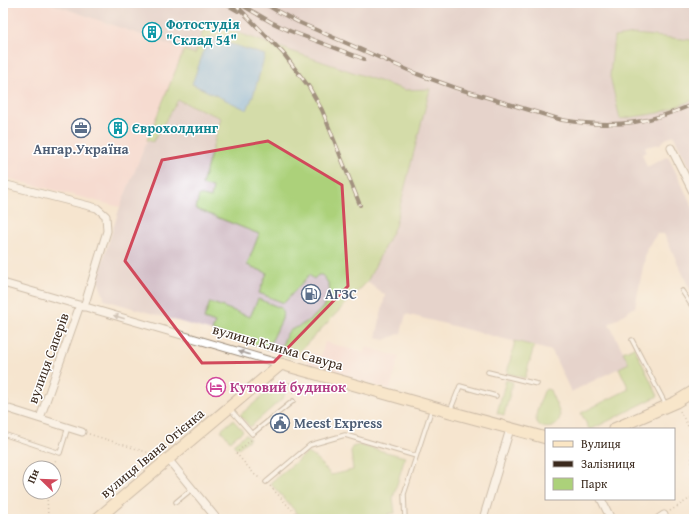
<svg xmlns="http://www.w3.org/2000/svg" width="697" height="522" font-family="'Gentium Book Plus',serif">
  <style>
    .built { fill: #f7cfd1 }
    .industrial { fill: #d2bdc6 }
    .green { fill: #acd17a; stroke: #747e4c }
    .water { fill: #74b6e9; stroke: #587084 }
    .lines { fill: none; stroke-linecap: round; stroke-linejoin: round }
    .lane-casing { stroke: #988876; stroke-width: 5.5 }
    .street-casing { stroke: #988876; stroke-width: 9 }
    .secondary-casing { stroke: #988876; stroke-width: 13 }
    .path { stroke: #988876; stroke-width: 1.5; stroke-dasharray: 1 3; stroke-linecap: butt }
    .lane { stroke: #fff; stroke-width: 3.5 }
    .street { stroke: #fff; stroke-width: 7 }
    .secondary { stroke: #fbe6c4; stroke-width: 11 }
    .rail-casing { stroke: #3b2a1e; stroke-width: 4 }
    .rail { stroke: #fff; stroke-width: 2.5; stroke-dasharray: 8; stroke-linecap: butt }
    .oneway { fill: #a79f9a }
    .marked { fill: none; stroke: #d1495b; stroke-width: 3; stroke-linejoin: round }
    .labels { text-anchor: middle; stroke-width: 3; stroke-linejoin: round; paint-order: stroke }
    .culture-label { font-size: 14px; font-weight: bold; fill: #0d838f; stroke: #fff; text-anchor: start }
    .service-label { font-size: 14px; font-weight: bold; fill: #4e5e75; stroke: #fff; text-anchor: start }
    .street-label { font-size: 14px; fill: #3b2a1e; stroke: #fff }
    .hotel-label { font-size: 14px; font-weight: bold; fill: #b23c85; stroke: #fff; text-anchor: start }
  </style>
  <rect width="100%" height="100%" fill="#fff"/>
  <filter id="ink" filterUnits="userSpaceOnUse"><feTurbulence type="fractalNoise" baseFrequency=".025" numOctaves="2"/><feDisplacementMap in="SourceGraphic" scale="8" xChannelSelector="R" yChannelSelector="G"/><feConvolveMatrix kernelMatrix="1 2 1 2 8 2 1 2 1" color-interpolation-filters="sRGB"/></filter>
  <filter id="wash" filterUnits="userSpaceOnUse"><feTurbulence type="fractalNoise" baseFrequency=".012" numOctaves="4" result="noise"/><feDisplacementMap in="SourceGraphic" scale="16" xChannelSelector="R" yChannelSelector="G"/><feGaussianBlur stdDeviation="0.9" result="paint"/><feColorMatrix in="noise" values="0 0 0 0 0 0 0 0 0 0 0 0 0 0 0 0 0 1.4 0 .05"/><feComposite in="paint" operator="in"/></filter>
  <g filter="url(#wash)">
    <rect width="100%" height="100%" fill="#f6e5cf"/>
    <!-- built -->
    <path class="built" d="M3,3H49L184,50L120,207L3,177Z
      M325,342L364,353L366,347L399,357L390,390L310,366L307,364V359L312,353L321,356Z"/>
    <!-- industrial -->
    <path class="industrial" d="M49,3H694V175L673,135L666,139L660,144L645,147L647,152L642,154L647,167L668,156L694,210V298L664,234H657L647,248L635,307L609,324L629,363L571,392L552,351L406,314L401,333L385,340L376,338L385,295L367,282L293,358L212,331L105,300L97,278L120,207L184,50Z"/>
    <!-- green -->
    <path class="green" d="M206,22L405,90L430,89L395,226L367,282L293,358L280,354C280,349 286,334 289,331C293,328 299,327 303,324C320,314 341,293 322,275H318L314,279L309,275L284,303L259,293L267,273L247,265L259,234L196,209L199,195L211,198L213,188L202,185L221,118L178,100L153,142L147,140L184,50L195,54Z
      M635,34L691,40L694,48V100L659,113L620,119L610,76L614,37Z
      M258,299L281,308L283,312L282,319L268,349L212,331L215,323L204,319L210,302L250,317Z
      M515,341L534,346L525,378L507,373Z
      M634,347L658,396L592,429H589L581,413L629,389L619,368L629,363L623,352Z
      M506,380L513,382L504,415L497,413Z
      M281,384L288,386L283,398L250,427L240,415L272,388Z
      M546,389L550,390C552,396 560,411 560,416C560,430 538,432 536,419C535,413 542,397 544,391Z
      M233,420L243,431L230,441L221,430Z
      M246,434L250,439L237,449L233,444Z
      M359,445L405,457L393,498L395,513L388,514V519H306L297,513L270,483L307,453L316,458L331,475L353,470L351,452L352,447Z"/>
    <!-- water -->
    <path class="water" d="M209,37L265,55L253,96L247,110L192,84Z"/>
  </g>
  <g filter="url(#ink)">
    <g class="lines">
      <!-- lane casing -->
      <g class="lane-casing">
        <path id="lane" d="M682,291L694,309
          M632,340L666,405
          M488,372L537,384
          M3,394L7,408
          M230,409L252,434L293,401
          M450,411L460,386L496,396
          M3,434L60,453L68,427
          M266,482L310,445L345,435L416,456
          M176,502L192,489
          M296,515L302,519
          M405,519L404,494L432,408"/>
      </g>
      <!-- street casing -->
      <g class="street-casing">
        <path id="street" d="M671,148L694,194
          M3,184L97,208L106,216L107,231L84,307
          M3,283L281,364
          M3,407L82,432
          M40,418L80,305
          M168,459L217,519
          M601,499L611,519
          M483,519L510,429
          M658,519L664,515"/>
      </g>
      <!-- secondary casing -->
      <g class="secondary-casing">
        <path id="secondary" d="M614,429L676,402L694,391
          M97,519L281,364L450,412L546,438"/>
      </g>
      <!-- path -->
      <path class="path" d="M270,387L281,382L292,383L293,395
        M680,411L690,430L694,434
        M690,430L694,496
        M89,434L156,455
        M251,440L236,453L255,475L261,479
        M51,468L57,458
        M270,486L292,510
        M47,492L48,519
        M670,511L694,496"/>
      <!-- lane -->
      <use href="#lane" class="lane"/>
      <!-- street -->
      <use href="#street" class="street"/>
      <!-- secondary -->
      <use href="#secondary" class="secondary"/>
      <!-- rail casing -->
      <g class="rail-casing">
        <path id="rail" d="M224,3L238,11
          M234,3L283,53L309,87L322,110L360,205
          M238,3L271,22L290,31L364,59
          M264,3L277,11L298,22L417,74L456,88L562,120C586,124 611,126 635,122C655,119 675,112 694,104"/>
      </g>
      <!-- rail -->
      <use href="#rail" class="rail"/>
    </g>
    <!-- one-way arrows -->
    <defs><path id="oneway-solid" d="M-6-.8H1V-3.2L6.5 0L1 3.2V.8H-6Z"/></defs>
    <g class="oneway">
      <use href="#oneway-solid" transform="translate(119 317) rotate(-164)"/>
      <use href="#oneway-solid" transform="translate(244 353) rotate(-164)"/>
    </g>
  </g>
  <!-- marked area -->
  <path d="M0 0H697V522H0ZM268,141L342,185L348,286L274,362L202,363L125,261L162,160Z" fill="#f6e5cf" fill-opacity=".55" fill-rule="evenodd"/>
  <path class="marked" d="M268,141L342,185L348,286L274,362L202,363L125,261L162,160Z"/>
  <!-- icons -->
  <defs>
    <g id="building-ring" transform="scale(1)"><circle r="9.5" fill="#fff" stroke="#0f9aa8" stroke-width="1.5"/><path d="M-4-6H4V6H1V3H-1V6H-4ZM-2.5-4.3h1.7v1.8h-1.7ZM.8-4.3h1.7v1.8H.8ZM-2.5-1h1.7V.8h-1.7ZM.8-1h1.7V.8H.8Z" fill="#0f9aa8"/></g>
    <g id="office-ring" transform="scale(1)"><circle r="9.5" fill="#fff" stroke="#5c6f8a" stroke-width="1.5"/><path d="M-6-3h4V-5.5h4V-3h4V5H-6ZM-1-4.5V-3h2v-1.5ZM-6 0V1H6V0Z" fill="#5c6f8a"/></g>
    <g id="fuel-ring" transform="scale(1)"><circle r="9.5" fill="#fff" stroke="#5c6f8a" stroke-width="1.5"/><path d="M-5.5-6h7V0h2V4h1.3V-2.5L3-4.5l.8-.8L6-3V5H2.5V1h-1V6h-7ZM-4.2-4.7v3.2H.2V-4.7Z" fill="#5c6f8a"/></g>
    <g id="hotel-ring" transform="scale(1)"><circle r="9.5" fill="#fff" stroke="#d1479c" stroke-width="1.5"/><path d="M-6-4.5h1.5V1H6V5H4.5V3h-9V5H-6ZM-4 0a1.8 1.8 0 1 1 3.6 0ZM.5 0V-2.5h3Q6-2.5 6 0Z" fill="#d1479c"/></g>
    <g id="civic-ring" transform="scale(1)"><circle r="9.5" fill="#fff" stroke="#5c6f8a" stroke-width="1.5"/><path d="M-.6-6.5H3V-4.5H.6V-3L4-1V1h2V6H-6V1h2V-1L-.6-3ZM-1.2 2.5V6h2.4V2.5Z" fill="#5c6f8a"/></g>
  </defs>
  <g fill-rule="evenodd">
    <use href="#building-ring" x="152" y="32"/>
    <use href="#office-ring" x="81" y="128"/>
    <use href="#building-ring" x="118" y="128"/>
    <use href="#fuel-ring" x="311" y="294"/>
    <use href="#hotel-ring" x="216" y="387"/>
    <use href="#civic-ring" x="280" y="423"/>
  </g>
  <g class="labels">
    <!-- culture labels -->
    <g class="culture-label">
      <text x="166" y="29">Фотостудія<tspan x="166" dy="16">"Склад 54"</tspan></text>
      <text x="132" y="133">Єврохолдинг</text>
    </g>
    <!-- service labels -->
    <g class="service-label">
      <text x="81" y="154" text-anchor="middle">Ангар.Україна</text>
      <text x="325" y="299">АГЗС</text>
      <text x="294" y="428">Meest Express</text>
    </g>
    <!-- street labels -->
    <g class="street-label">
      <text transform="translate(278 347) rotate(16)" y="5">вулиця Клима Савура</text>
      <text transform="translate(48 358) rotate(-70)" y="5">вулиця Саперів</text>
      <text transform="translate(152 453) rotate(-40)" y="5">вулиця Івана Огієнка</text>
    </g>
    <!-- hotel labels -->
    <g class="hotel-label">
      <text x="230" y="392">Кутовий будинок</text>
    </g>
  </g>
  <!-- margin -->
  <rect width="697" height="522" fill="none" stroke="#fff" stroke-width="16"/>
  <!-- legend -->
  <rect x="545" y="428" width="130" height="72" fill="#ffffff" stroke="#b1aaa5"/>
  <rect x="553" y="441" width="20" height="6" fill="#fbe6c4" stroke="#b1aaa5"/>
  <text x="581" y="448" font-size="12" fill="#3b2a1e">Вулиця</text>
  <rect x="553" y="461" width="20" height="6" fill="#3b2a1e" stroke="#b1aaa5"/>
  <text x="581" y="468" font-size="12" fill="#3b2a1e">Залізниця</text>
  <rect x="553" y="478" width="20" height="12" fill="#acd17a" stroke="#b1aaa5"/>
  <text x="581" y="488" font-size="12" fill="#3b2a1e">Парк</text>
  <!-- north arrow -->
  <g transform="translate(42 480) rotate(293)"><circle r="19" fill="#ffffff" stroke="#b1aaa5"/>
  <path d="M0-3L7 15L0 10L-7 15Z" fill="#d1495b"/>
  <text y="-6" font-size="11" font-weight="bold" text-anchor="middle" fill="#3b2a1e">Пн</text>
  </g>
</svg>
